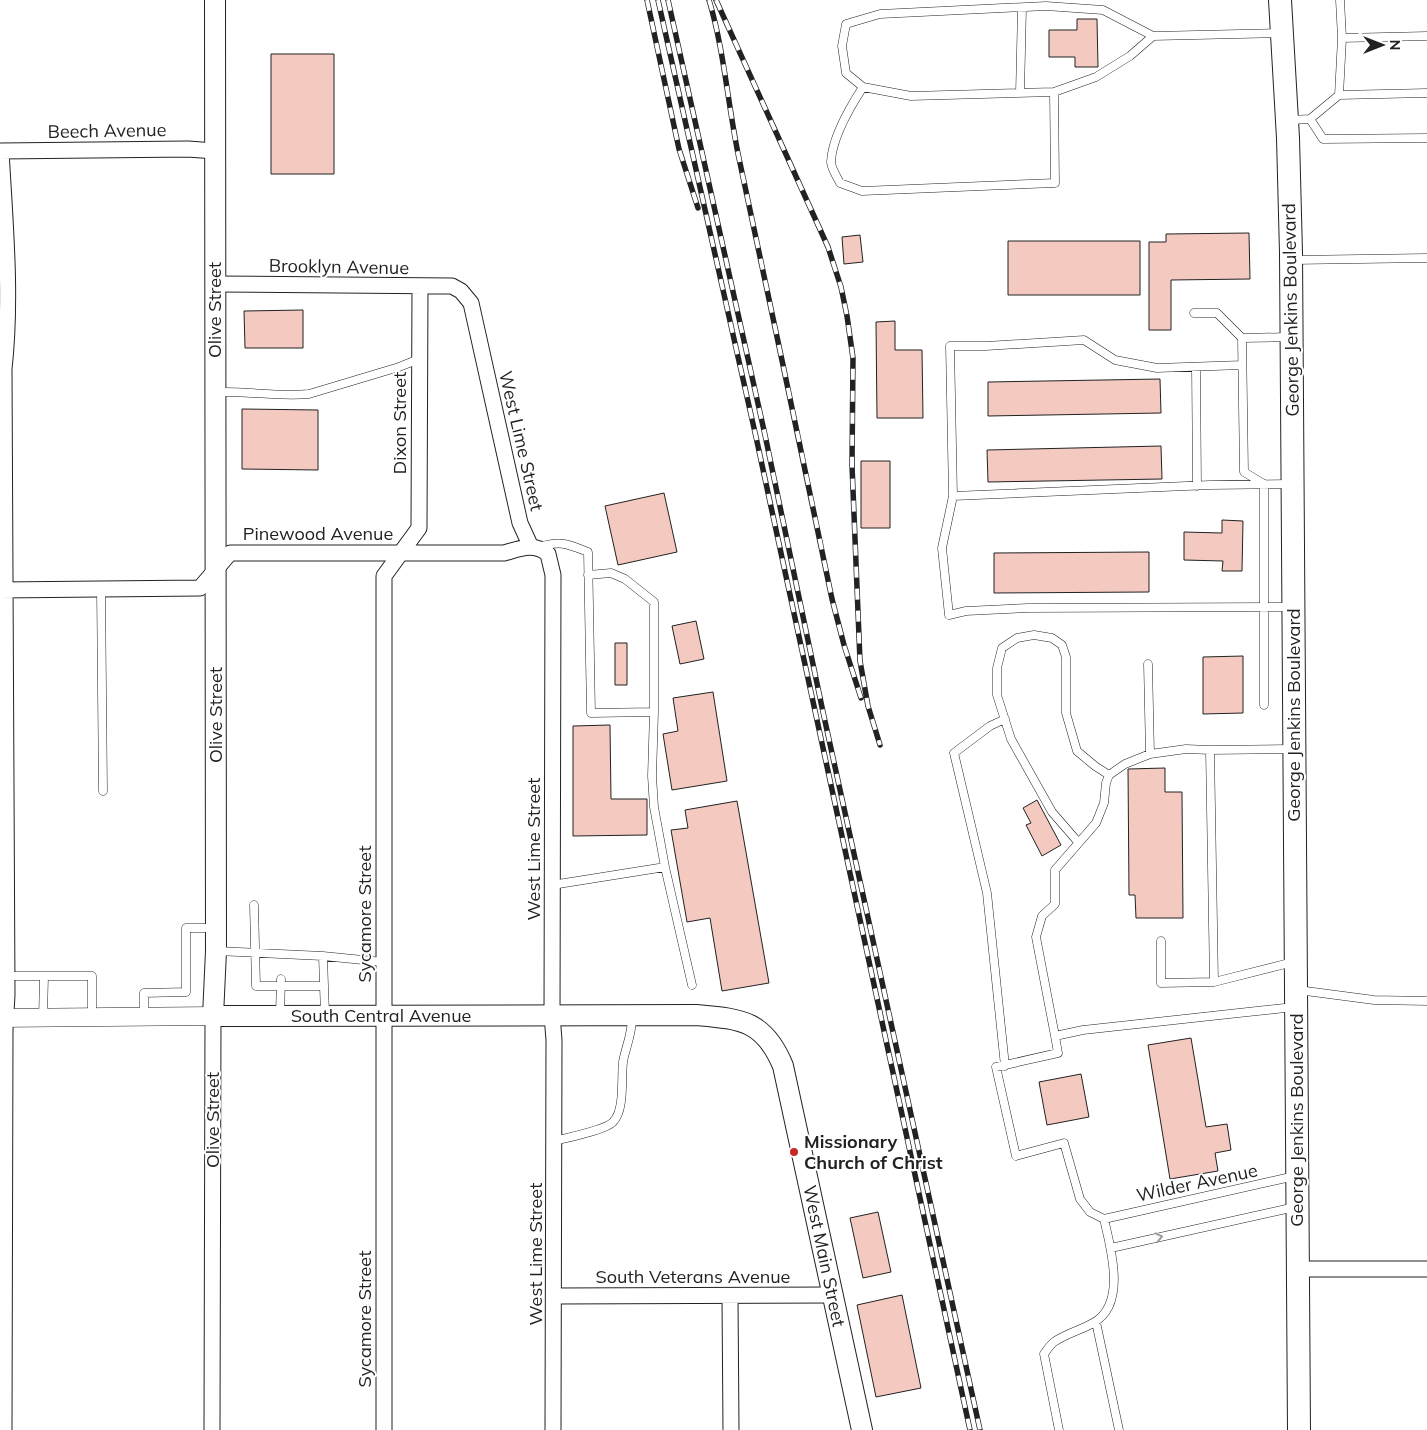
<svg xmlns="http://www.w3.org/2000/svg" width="1427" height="1430" font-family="Mulish,sans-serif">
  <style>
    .building { fill: #f3c9c0; stroke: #222 }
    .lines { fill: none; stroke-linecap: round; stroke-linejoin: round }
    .service-casing { stroke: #222; stroke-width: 9 }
    .minor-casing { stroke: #222; stroke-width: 17 }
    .tertiary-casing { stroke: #222; stroke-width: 19 }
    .secondary-casing { stroke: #222; stroke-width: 22 }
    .primary-casing { stroke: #222; stroke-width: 24 }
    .service { stroke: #fff; stroke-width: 8 }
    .minor { stroke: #fff; stroke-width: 15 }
    .tertiary { stroke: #fff; stroke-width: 18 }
    .secondary { stroke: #fff; stroke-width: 20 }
    .primary { stroke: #fff; stroke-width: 22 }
    .rail-casing { stroke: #222; stroke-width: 5.5 }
    .rail { stroke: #fff; stroke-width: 4; stroke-dasharray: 11; stroke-linecap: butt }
    .oneway { stroke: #9c9c9c }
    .poi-dot { fill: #c62828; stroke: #fff; stroke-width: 2 }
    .labels { text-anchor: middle; stroke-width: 4; stroke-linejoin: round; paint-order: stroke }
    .street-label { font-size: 18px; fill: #222; stroke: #fff }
    .poi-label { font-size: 18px; font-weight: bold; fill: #222; stroke: #fff; text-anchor: start }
  </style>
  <rect width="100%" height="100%" fill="#fff"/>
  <!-- building -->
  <path class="building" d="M1077,19H1097L1098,67H1075V57H1049V30H1077Z
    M271,54H334V174H271Z
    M1249,233L1250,279L1171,280V330H1149V242H1166V234Z
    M860,235L863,262L844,264L842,237Z
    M1008,241H1140V295H1008Z
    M303,310V348H245L244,311Z
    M895,321V350H922L923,418H877L876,322Z
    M1160,379L1161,413L988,416V382Z
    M242,409L318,410V470L242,469Z
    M1161,446L1162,479L988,482L987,450Z
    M861,461H890V528H861Z
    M664,493L677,552L618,565L605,506Z
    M1222,520L1243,521L1242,571H1222L1223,561L1184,560V532L1222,533Z
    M1149,552V592L994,593V553Z
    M696,621L704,659L680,664L672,626Z
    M615,643H627V685H615Z
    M1243,656V713L1203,714V657Z
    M713,692L727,781L672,790L663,734L678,731L673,698Z
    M610,725L611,799H647V835L573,836V726Z
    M1165,768V792H1182L1183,918H1136L1135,895H1129L1128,769Z
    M1037,800L1061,845L1042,856L1026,825L1031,823L1023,808Z
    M737,801L769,983L722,991L710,918L687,922L671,830L688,828L685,810Z
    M1191,1038L1206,1127L1227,1124L1231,1150L1215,1153L1218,1171L1170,1179L1148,1045Z
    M1081,1074L1089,1117L1047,1125L1039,1082Z
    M878,1212L891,1272L863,1278L850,1218Z
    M902,1295L921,1388L876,1397L857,1305Z"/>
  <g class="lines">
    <!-- service casing -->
    <g class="service-casing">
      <path id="service" d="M1153,36L1130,56L1096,77L1054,92L911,96L863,87L846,73L842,46L846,24L880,14L1046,6L1103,10L1153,36L1281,33
        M1342,38L1427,36
        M863,87C850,107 832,137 831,162C831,168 837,177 840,183L862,191L1055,183L1054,92
        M1020,93L1022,8
        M1339,95L1427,93
        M1310,119L1323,139L1427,138
        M1290,120L1310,119L1339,95L1342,38L1340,0
        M1293,260L1427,258
        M1194,313H1217L1242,338L1244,472L1264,484V705
        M1242,338L1290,337
        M1196,367L1197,486
        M217,392C248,391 278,397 309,394L399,367L419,359
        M1291,484L1210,485L953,496L942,548L949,615L966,611L1028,608L1291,607
        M953,496L950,346H986L1084,340L1115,360L1157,368L1242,365
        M539,547C560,540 568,544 588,552L591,713L654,712V602L625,579L611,573L588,575
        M101,589L103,791
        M1148,664L1150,754
        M654,712L652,776L654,807L665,867
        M1005,719L990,726L954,753L987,893L1005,1066
        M1293,749L1210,750L1214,982L1293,962
        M1210,750L1186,749L1150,754L1125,764L1109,775L1106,783L1104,803L1096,823L1055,870V904L1042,916L1036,937L1055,1036L1083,1030L1294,1007
        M1078,842L1052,812L1011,739L997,695V668L1002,648L1017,638L1034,635L1052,638L1062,645L1066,657V713L1077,751L1095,766L1109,775
        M552,885L665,867L692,985
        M254,905L256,986H324L323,956
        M1161,941V983L1214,982
        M216,951L323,956L383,962
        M7,976H92V1017
        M324,986L325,1014
        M1298,990L1374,1000L1427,1001
        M280,1014L281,979
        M144,1017V993L186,992V928H215
        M43,1018L44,976
        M1055,1036L1058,1053L996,1067L1016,1156L1064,1143L1080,1199L1090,1212L1104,1219
        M554,1141C566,1138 606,1130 613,1122C625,1110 621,1079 623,1062C626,1045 632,1036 632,1017
        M1104,1219L1295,1176
        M1111,1248L1295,1207
        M1096,1322L1119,1430
        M1059,1430L1044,1354C1047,1350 1050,1345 1054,1342C1065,1334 1081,1330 1093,1323C1127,1305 1111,1249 1104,1219"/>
    </g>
    <!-- minor casing -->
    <g class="minor-casing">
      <path id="minor" d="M0,151L188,149L215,151
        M1,151C5,223 12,297 4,369L7,995L5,1029L4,1430
        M215,284L452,286L461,291L471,303L520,523L531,547
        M0,590L200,588L230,553H504C519,549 534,542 548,554L553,575L552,1015L554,1040L553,1430
        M1298,1269H1427
        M555,1296L832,1295
        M730,1296L731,1430
        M212,1430L213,1016
        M384,1430V576L419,528L420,286"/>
    </g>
    <!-- tertiary casing -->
    <g class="tertiary-casing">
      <path id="tertiary" d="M0,1018L213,1016"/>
    </g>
    <!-- secondary casing -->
    <g class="secondary-casing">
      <path id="secondary" d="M215,0L216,951L213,1016L696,1015C741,1019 764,1020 783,1066L862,1430"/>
    </g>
    <!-- primary casing -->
    <g class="primary-casing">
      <path id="primary" d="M1280,0L1288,138L1291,253L1299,1430"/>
    </g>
    <!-- service -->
    <use href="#service" class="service"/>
    <!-- minor -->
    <use href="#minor" class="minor"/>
    <!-- tertiary -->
    <use href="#tertiary" class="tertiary"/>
    <!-- secondary -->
    <use href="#secondary" class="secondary"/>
    <!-- primary -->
    <use href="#primary" class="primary"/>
    <!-- rail casing -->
    <g class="rail-casing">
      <path id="rail" d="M647,0L679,149L698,208
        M658,0L756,437L970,1430
        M668,0L765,435L823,712L980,1430
        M709,0C725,53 728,109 740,163C771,308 802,454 832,599L844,645L861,698
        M716,0L828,247L841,287L847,316L853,358L852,465L860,661L868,706L880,745"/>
    </g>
    <!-- rail -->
    <use href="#rail" class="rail"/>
  </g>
  <!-- one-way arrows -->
  <defs><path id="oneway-chevron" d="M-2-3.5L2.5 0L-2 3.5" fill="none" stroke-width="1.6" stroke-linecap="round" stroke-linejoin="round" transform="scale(1.25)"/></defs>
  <use class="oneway" href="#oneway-chevron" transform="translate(1159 1237) rotate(-13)"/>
  <!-- markers -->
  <circle class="poi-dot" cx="794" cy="1152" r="5"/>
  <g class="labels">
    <!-- street labels -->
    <g class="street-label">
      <text transform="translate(107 131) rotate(-1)" y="6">Beech Avenue</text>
      <text transform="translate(339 267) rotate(1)" y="6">Brooklyn Avenue</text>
      <text transform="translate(215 310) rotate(-90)" y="6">Olive Street</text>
      <text transform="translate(1291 310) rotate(-91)" y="6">George Jenkins Boulevard</text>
      <text transform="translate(400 423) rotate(-90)" y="6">Dixon Street</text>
      <text transform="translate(521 441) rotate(77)" y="6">West Lime Street</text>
      <text x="318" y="540">Pinewood Avenue</text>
      <text transform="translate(216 715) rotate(-90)" y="6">Olive Street</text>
      <text transform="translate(1294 715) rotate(-90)" y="6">George Jenkins Boulevard</text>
      <text transform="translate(534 849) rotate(-90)" y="6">West Lime Street</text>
      <text transform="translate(365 914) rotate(-90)" y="6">Sycamore Street</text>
      <text x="381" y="1022">South Central Avenue</text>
      <text transform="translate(213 1120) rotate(-90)" y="6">Olive Street</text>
      <text transform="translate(1297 1120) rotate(-90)" y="6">George Jenkins Boulevard</text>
      <text transform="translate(1197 1183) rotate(-12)" y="6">Wilder Avenue</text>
      <text transform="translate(536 1254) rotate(-90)" y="6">West Lime Street</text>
      <text transform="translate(824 1256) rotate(78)" y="6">West Main Street</text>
      <text x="693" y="1283">South Veterans Avenue</text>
      <text transform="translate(365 1319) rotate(-90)" y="6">Sycamore Street</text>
    </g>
    <!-- poi labels -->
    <g class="poi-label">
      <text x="804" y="1148">Missionary<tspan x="804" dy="21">Church of Christ</tspan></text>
    </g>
  </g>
  <!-- north arrow -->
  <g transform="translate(1382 45) rotate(90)" stroke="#ffffff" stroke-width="4" paint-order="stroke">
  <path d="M0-4L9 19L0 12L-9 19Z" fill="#222222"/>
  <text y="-8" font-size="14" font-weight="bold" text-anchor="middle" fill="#222222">N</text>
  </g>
</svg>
